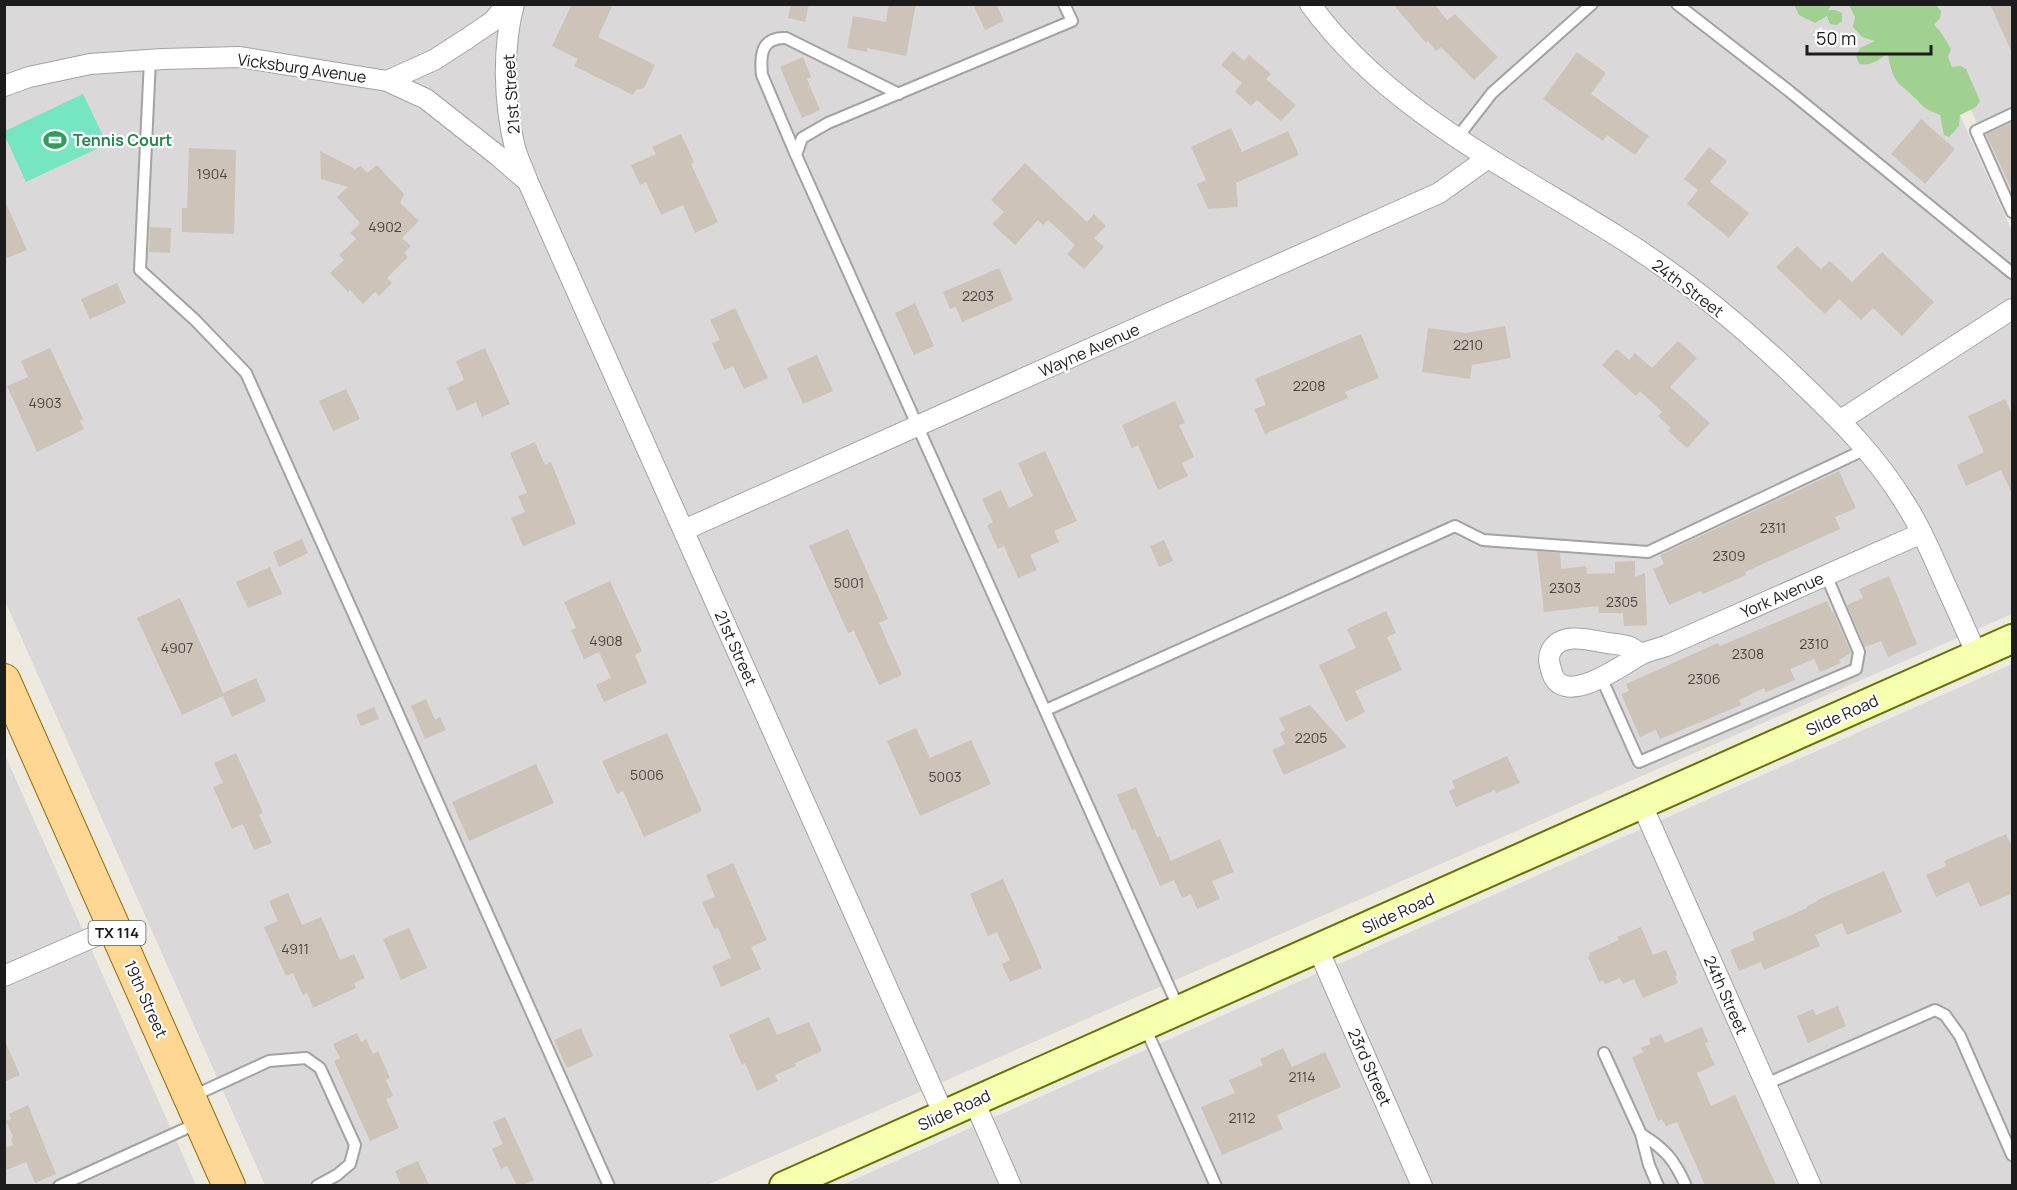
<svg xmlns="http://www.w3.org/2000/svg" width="2017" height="1190" font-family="Manrope,sans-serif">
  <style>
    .residential { fill: #dad8d8 }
    .forest { fill: #a0d191 }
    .pitch { fill: #76e5c1 }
    .building { fill: #cec3b9 }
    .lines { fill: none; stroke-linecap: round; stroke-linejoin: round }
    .service-casing { stroke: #a3a3a3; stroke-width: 14 }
    .minor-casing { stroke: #a3a3a3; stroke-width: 22 }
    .secondary-casing { stroke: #627500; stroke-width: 32 }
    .primary-casing { stroke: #936b00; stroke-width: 34 }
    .service { stroke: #fff; stroke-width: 10 }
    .minor { stroke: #fff; stroke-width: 20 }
    .secondary { stroke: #f6ffad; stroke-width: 28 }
    .primary { stroke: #ffd794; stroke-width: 32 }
    .labels { text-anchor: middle; stroke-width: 4.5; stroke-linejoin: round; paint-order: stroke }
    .number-label { font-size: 14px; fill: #484643 }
    .shield { fill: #fff; stroke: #606060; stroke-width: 1.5 }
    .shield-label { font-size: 15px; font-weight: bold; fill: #1c1c1c }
    .street-label { font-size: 16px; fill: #1c1c1c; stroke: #fff }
    .leisure-label { font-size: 16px; font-weight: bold; fill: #27864d; stroke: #fff; text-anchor: start }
  </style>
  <rect width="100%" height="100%" fill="#eeeae0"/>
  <!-- residential -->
  <path class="residential" d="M4,5H2012V202L1971,110L1960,115L2012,231V614L707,1185H265L5,601Z
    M2012,664V1185H842Z
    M5,755L196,1185H5Z"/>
  <!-- forest -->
  <path class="forest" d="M1935,4L1941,11L1940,18L1934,25L1940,31L1951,49L1948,57L1952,67L1961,66L1966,69L1980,101L1976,107L1960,115L1959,126L1949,137L1944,135L1940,115C1928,110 1926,110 1917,100C1898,81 1892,83 1888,53C1879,60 1872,66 1859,64L1856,56L1860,48L1875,41L1862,37L1853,27L1855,17L1849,5Z
    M1794,5H1832L1828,10H1835L1842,13V21L1837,25L1830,24L1827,16L1815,23L1799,15Z"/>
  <!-- pitch -->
  <path class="pitch" d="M83,94L107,144L26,182L5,136V131Z"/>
  <!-- building -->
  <path class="building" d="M572,4H613L598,37L655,65L644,88L636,90L633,95L574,66L578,59L552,46Z
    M791,4H809L805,22L788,18Z
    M889,4H916L906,56L867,48V52L847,48L853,16L886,22Z
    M973,4H996L1004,21L985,30Z
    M1393,4H1434L1447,20L1455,14L1498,57L1474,80L1441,47L1436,51L1428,41L1426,43Z
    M1990,4H2013V55Z
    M1233,51L1244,61L1249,55L1271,74L1266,79L1296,105L1281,121L1257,100L1251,106L1235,92L1242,83L1221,65Z
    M1577,52L1606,73L1591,94L1649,136L1635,155L1607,135L1603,141L1543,99Z
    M803,57L811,77L807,79L820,110L802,118L780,67Z
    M1921,119L1955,149L1925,184L1891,154Z
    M2013,122V193L1986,134Z
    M1231,128L1242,152L1288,131L1299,155L1236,183L1238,207L1208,209L1197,184L1206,180L1191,147Z
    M681,134L694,162L691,164L718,222L695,233L683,205L661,215L646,182L640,185L631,165L656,154L652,147Z
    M1709,147L1727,161L1710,182L1749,213L1729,238L1687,204L1698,190L1684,179Z
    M189,148L236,150L234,234L182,232V208H187Z
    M320,151L355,169L361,166L367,173L377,165L404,194L400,203L419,221L402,238L411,246L404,253L408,257L387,278L392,283L379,296L375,292L363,304L350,290L348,292L330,273L344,260L339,255L356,239L350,233L360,223L337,197L348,187L321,179Z
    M1025,163L1087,222L1094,214L1106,226L1094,238L1104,247L1084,269L1067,254L1075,245L1048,220L1043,225L1038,220L1015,245L992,224L1004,212L991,200Z
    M4,199L27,250L4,259Z
    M150,227L171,228L170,253L149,252Z
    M1797,246L1821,269L1830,261L1852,282L1882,252L1934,302L1902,336L1873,308L1861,320L1839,299L1825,314L1776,267Z
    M999,268L1013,300L962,322L956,307L950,309L943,292Z
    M117,283L126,303L90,319L81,299Z
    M915,303L934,346L914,355L895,313Z
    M735,308L768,378L744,389L733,366L724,370L712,343L720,340L710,320Z
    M1505,326L1511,358L1472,365L1470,379L1422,372L1428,328L1466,333Z
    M1361,334L1379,378L1345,392L1348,398L1265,434L1254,409L1266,405L1255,379Z
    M1678,341L1697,358L1670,387L1710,423L1687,448L1668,431L1671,428L1658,416L1662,412L1640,391L1636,396L1602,365L1617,349L1629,360L1635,353L1652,368Z
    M50,348L83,419L80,421L84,429L37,452L7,386L28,377L21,361Z
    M485,348L510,404L482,417L476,402L457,411L447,388L464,380L456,361Z
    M817,355L833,391L803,404L787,368Z
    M346,389L360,419L333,431L319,401Z
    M2005,399L2013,417V496L2001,470L1966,486L1957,465L1984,452L1968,416Z
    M1175,401L1185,423L1179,425L1194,457L1182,463L1188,476L1158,490L1138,445L1132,448L1122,425Z
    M535,442L545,465L551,462L576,524L523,546L511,518L525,512L518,496L527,493L510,453Z
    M1045,451L1077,521L1054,531L1059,542L1030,555L1037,570L1018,578L1004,546L998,549L987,525L993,522L982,499L1001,490L1009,508L1033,496L1018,463Z
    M1839,471L1856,508L1835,517L1840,529L1745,572L1746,575L1703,594L1701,591L1669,605L1653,569L1664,564L1660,555Z
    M848,529L888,619L879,623L902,675L879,685L854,631L848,633L809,546Z
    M302,539L308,553L279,567L273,552Z
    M1164,540L1173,561L1159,567L1150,546Z
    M1537,551L1560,553L1561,569L1586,566L1587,574L1615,573V562L1635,561V577L1645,573L1647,625L1624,626L1623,613H1599L1598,606L1544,612Z
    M270,567L282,594L248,608L236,582Z
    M1889,576L1917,644L1888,657L1881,641L1865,647L1847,605L1863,598L1859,589Z
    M610,581L642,651L635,655L647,683L604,702L596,685L611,678L599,652L584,659L571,630L576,628L564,602Z
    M180,598L223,693L256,678L266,701L232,717L223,696L182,715L137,618Z
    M1827,601L1832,612L1833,611L1851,653L1839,660L1841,663L1820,672L1814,659L1790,669L1795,680L1766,692L1764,688L1739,700L1741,705L1660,739L1656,730L1640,737L1621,694L1629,691L1626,684L1718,643L1720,646Z
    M1386,611L1396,633L1387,637L1402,670L1355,691L1365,712L1346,722L1319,665L1356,648L1347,629Z
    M426,699L435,720L440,717L446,730L425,739L411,706Z
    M1310,705L1347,747L1284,775L1272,750L1285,744L1280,733L1285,730L1279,718Z
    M374,707L379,719L361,726L356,715Z
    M916,728L930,758L971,740L991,784L920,816L887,741Z
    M667,733L702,811L644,837L623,791L617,794L602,761Z
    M236,753L263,813L259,815L272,843L254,850L243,824L232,829L213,787L223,783L214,763Z
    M1507,756L1520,783L1496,793L1495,790L1456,807L1449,791L1455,788L1452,781Z
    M536,764L554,803L469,841L452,802Z
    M1136,787L1157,837L1160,836L1171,861L1220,839L1234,872L1212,881L1220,899L1197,909L1191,894L1182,898L1174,880L1160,886L1135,829L1132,830L1117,795Z
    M2006,834L2013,849V893L1980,907L1969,882L1936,897L1926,875L1946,866L1944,861Z
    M733,863L767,940L751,947L761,969L721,987L712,966L731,958L718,928L714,929L702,902L715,897L706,875Z
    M1884,871L1902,912L1847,935L1842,923L1815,935L1820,946L1764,970L1761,962L1739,971L1730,950L1755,940L1752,932L1807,908V906L1818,901L1817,900Z
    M1003,879L1042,968L1010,982L1002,964L1010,960L997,932L988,936L970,894Z
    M288,893L302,925L321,917L340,960L354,954L365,978L354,983L356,988L313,1008L307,993L303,995L293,973L286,976L264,927L278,921L269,901Z
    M1641,927L1653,955L1666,950L1677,975L1675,976L1678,983L1643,998L1634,979L1623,984L1620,978L1605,984L1603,980L1599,982L1588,957L1590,956L1589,953L1619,940L1617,937Z
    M409,928L427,968L401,980L383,939Z
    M1838,1006L1846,1026L1808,1043L1797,1016L1813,1009L1816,1015Z
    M769,1017L777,1035L809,1022L822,1051L795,1063L796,1066L775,1075L778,1081L757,1091L745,1063L742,1065L729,1035Z
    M1702,1027L1708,1042L1705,1043L1715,1065L1697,1073L1711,1106L1735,1095L1776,1185H1705L1677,1122L1666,1126L1662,1119L1658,1121L1632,1057L1644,1052L1640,1048L1651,1044L1649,1039L1661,1034L1665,1043Z
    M581,1028L593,1056L567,1068L554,1040Z
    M357,1033L361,1042L366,1039L373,1054L378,1051L390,1078L386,1080L393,1096L386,1099L399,1128L370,1141L334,1061L340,1058L333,1044Z
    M4,1039L20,1075L4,1082Z
    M1283,1048L1292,1067L1325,1052L1341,1087L1277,1115L1283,1129L1222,1155L1201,1107L1235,1093L1229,1080L1263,1065L1260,1059Z
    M28,1105L56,1174L35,1183L26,1162L4,1171V1148L13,1145L11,1139L13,1137L6,1121L11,1119L9,1114Z
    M505,1117L534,1180L522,1185H517L507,1166L501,1169L492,1149L503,1144L493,1122Z
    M418,1161L429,1185H401L395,1171Z"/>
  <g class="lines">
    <!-- service casing -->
    <g class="service-casing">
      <path id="service" d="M1064,4L1072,21L828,123L802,138L796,155L1179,1009
        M1677,4L1789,91L2012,273
        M150,60L140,270L195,320L246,373L609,1186
        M2012,114L1976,131L2012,212
        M1457,138L1492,93L1592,4
        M796,155L762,75C760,55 761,37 786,38L899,94
        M1601,677L1639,762L1856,669L1859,652L1826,575
        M1046,710L1455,526L1483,540L1648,552L1866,449
        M1145,1027L1216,1186
        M1604,1053L1641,1134L1649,1165L1658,1186
        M1766,1084L1935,1010L1945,1015L1960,1036L2012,1155
        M193,1096L269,1061L306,1058L320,1068L355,1145L350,1164L337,1175L317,1186
        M1641,1134C1665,1149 1674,1159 1686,1186
        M59,1186L198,1123"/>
    </g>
    <!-- minor casing -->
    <g class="minor-casing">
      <path id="minor" d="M514,4C502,49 504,103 515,148C518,159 524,171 528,182L944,1115
        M1310,4C1387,110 1509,168 1617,236C1681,276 1742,326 1796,378C1840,420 1877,456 1908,508C1920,527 1929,548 1938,568C1951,597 1964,626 1977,655
        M387,81L426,99L497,155L526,180
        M4,86L29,77L90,64L163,59L240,57L387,81L434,60L468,38L493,21L507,4
        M1841,420L2012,309
        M684,530L1439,193L1488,158
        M1641,654C1638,652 1634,649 1630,647C1623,644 1614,644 1607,643C1590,640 1561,631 1551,651C1547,659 1550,665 1552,673C1564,708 1621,666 1640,655C1647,651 1657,649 1666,646L1922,533
        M1642,805L1811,1186
        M1318,949L1422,1186
        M4,976L114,928
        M974,1101L1011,1186"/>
    </g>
    <!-- secondary casing -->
    <g class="secondary-casing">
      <path id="secondary" d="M784,1186L2012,639"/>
    </g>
    <!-- primary casing -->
    <g class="primary-casing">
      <path id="primary" d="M4,680L229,1186"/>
    </g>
    <!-- service -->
    <use href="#service" class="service"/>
    <!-- minor -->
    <use href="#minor" class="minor"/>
    <!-- secondary -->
    <use href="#secondary" class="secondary"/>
    <!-- primary -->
    <use href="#primary" class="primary"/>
  </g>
  <!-- icons -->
  <defs>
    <g id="stadium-bare" transform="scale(1.8)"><path d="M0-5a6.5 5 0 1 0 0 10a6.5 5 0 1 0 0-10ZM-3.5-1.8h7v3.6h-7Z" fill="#2e9e5b" stroke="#fff" stroke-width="2.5" paint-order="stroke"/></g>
  </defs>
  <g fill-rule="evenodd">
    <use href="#stadium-bare" x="55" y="140"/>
  </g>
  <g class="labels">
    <!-- number labels -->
    <g class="number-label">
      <text x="212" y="179">1904</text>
      <text x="385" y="232">4902</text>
      <text x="978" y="301">2203</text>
      <text x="1468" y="350">2210</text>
      <text x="1309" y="391">2208</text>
      <text x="45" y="408">4903</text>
      <text x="1773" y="533">2311</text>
      <text x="1729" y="561">2309</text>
      <text x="849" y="588">5001</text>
      <text x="1565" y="593">2303</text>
      <text x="1622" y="607">2305</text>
      <text x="606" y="646">4908</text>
      <text x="1814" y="649">2310</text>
      <text x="177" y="653">4907</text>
      <text x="1748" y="659">2308</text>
      <text x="1704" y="684">2306</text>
      <text x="1311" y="743">2205</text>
      <text x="647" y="780">5006</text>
      <text x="945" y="782">5003</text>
      <text x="295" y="954">4911</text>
      <text x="1302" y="1082">2114</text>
      <text x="1242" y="1123">2112</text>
    </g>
    <!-- shield labels -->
    <rect class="shield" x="88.5" y="921" width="57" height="24" rx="4.5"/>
    <g class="shield-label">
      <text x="117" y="938">TX 114</text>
    </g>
    <!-- street labels -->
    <g class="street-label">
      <text transform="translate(302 68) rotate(8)" y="6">Vicksburg Avenue</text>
      <text transform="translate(511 94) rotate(-94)" y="6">21st Street</text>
      <text transform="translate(1688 288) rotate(37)" y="6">24th Street</text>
      <text transform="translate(1089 350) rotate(-24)" y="6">Wayne Avenue</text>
      <text transform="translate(1782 595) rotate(-24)" y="6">York Avenue</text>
      <text transform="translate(736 648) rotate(66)" y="6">21st Street</text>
      <text transform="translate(1842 715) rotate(-24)" y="6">Slide Road</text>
      <text transform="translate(1398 913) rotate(-24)" y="6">Slide Road</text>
      <text transform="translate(1726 995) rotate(66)" y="6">24th Street</text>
      <text transform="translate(146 999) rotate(66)" y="6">19th Street</text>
      <text transform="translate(1370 1067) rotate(66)" y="6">23rd Street</text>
      <text transform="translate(954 1110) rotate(-24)" y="6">Slide Road</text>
    </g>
    <!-- leisure labels -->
    <g class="leisure-label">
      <text x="73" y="146">Tennis Court</text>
    </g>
  </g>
  <!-- border -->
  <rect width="2017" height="1190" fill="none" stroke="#1c1c1c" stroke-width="12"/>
  <!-- scale -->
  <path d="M1807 45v9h124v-9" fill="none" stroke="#1c1c1c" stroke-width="3"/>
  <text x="1816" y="45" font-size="18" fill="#1c1c1c" stroke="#ffffff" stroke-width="4.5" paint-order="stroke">50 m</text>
</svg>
